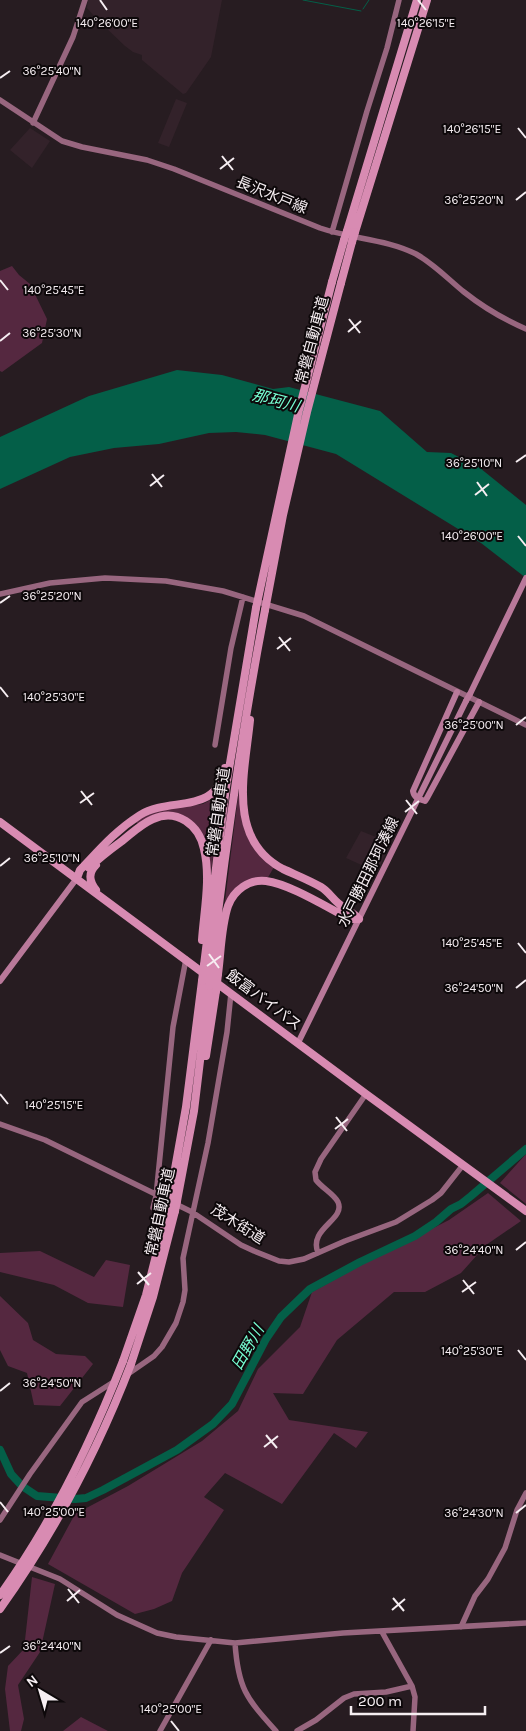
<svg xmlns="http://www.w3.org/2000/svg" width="526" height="1731" font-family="Karla,'Noto Sans JP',sans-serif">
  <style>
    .built { fill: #33222a }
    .green { fill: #552840 }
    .water { fill: #045f48 }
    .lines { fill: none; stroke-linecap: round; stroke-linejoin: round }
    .stream { stroke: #045f48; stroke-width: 1 }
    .river { stroke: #045f48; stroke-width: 8 }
    .secondary { stroke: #98667f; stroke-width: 5.5 }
    .primary { stroke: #b9799a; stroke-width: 6 }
    .highway { stroke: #d88bb2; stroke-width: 8 }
    .primary-bridge { stroke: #b9799a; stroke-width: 6 }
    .highway-bridge { stroke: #d88bb2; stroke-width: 8 }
    .ticks { fill: none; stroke: #f6eef2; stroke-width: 2 }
    .labels { text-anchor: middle; stroke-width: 4; stroke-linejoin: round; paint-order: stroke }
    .street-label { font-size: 15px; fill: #f6eef2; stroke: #0d080a }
    .water-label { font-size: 16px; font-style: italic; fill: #76fed2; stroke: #0d080a }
    .ticks-label { font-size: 12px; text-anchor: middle; fill: #f6eef2; stroke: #0d080a; stroke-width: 4; stroke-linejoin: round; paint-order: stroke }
  </style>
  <rect width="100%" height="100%" fill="#271c21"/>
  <!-- built -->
  <path class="built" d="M88,0H222L211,57L186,93L183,94L142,60V55L133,52L125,46L103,25V21L100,17L94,16L87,8Z
    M176,99L187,103L169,147L158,143Z
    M30,128L50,141L32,168L10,150Z
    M361,831L391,843L377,872L346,858Z"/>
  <!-- green -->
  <path class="green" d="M12,266L19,275L30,284L47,319L42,343L2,372L0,371V271Z
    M243,757L242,818L274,867L267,879H255L224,909Z
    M222,787L209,887L203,836L197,826L183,816L173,813L140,826L135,821L153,811L203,804L212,799Z
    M526,1154V1204L500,1183Z
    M488,1193L521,1221L486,1245L461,1273L425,1292H394L337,1340L303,1394L273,1393L289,1420L368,1432L356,1448L334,1433L282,1504L225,1473L204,1497L224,1510L182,1573L172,1601L154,1609L135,1614L48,1564L75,1514L128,1486L202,1441L238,1411L258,1369L300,1327L312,1292L359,1266L449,1220Z
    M40,1251L94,1277L106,1260L130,1265L123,1307L88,1303L54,1285L0,1272V1253Z
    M0,1296L28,1323L33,1340L56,1354L85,1356L93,1364L60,1406L34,1405L27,1373L8,1366L0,1350Z
    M32,1577L55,1584L40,1652L18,1685L24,1719L21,1731H10L5,1689L8,1666L24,1649Z
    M81,1717L108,1731H63Z"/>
  <!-- water -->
  <path class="water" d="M177,370L222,375L273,389L289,387L380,411L427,452L451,453L480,468L526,505V578L481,543L336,454L265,435L236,432L209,433L159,444L114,448L70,457L0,489V437L89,396Z"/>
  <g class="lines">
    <!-- stream -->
    <path class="stream" d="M303,0L361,11
      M363,9L369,0"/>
    <!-- river -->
    <path class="river" d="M0,1450L11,1474L22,1486L37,1496L75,1499L86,1498L103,1490L177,1450L213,1424L232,1404L266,1339L281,1317L310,1289L360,1262L415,1236L436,1222L451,1209L461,1204L471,1196L526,1149"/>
    <!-- secondary -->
    <path class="secondary" d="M0,100L62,141L82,147L147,160L174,169L320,228C352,239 386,239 416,254C434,264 448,279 464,292C483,307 503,319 526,329
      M33,123L73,37L85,0
      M332,232L367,111L387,48L399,0
      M0,594L50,583L105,578L166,581L223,591L304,616L526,725
      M215,745L231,648L243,597
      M0,1124L45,1140L192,1212L241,1245L254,1251L279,1261L289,1262L304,1259L345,1241L396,1222L432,1200L441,1193L463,1165
      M153,1208L156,1196L173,1027L186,959
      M318,1253C308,1228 346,1220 338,1202C334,1194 322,1188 316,1180L315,1172L321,1159L366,1094
      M128,1374L154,1356L162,1347L176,1323L183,1302L185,1290L183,1258L208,1143L227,1032L231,993
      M0,1520L30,1474L82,1402L115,1381
      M0,1555L60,1579L117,1615L157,1633L176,1637L235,1643L343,1633L526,1623
      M461,1627L475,1596L488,1579L505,1548L517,1510L526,1493
      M382,1632L412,1686L415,1697L413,1731
      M235,1643C238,1688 246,1698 276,1731
      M160,1731L211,1640
      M297,1731L316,1720L344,1698L354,1694L386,1692L412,1686"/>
    <!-- primary -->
    <path class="primary" d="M457,692L413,791C414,798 419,799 425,801L427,798L479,702
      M470,694L526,578
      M0,981L77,878
      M298,1043L466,701"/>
    <!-- highway -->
    <path class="highway" d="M347,231L417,0
      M355,232L427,0
      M332,282L344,240
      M341,283L352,242
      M250,720C245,772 226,839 283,869C296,875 309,880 321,887C328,891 332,898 338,903C345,909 353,912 359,919
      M0,822L366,1094L526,1211
      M89,868C99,858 111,849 122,841C131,834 141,824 153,819C177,808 199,825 204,849C211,878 204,911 202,940
      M77,878L80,870C100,849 115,831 140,815C171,796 216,816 225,768
      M96,890C89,881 88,873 96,865
      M204,965L226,787L256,608
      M211,970C225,850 242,730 265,610
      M218,974C221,952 221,927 228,906C234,890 249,879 266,881C290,884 328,908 350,919H359
      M206,1056L216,991
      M170,1197L186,1107L202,981
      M177,1201L194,1111L209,986
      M123,1361L146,1295L168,1208
      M131,1364L153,1297L175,1211"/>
    <!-- primary-bridge -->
    <path class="primary-bridge" d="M466,701L470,694"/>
    <!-- highway-bridge -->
    <path class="highway-bridge" d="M344,240L347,231
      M352,242L355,232
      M256,608L299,410L332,282
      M265,610L283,515L307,412L341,283
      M202,981L204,965
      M209,986L211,970
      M216,991L218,974
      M168,1208L170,1197
      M175,1211L177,1201
      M0,1595C52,1523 91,1443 123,1361
      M0,1609C54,1533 98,1450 131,1364"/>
  </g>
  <!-- ticks -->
  <path class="ticks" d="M100,0L107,10M418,0L426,10M0,78L10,71M518,128L526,138M222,156L233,170M220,169L234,158M516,200L526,192M0,280L8,290M349,319L360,333M348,332L361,321M0,341L10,333M516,462L526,455M152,474L162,487M477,482L487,496M150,486L164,475M475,495L489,484M518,536L526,546M0,603L10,596M279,637L290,651M277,649L291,638M0,687L8,697M516,725L526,717M81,791L92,805M406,800L417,814M80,803L94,793M405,812L419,801M0,866L10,858M518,943L526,953M209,954L219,968M207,966L221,956M516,988L526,980M0,1094L8,1104M336,1117L347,1131M335,1129L348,1119M516,1250L526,1242M138,1272L149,1285M463,1280L474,1294M137,1284L151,1273M462,1292L476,1282M518,1350L526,1360M0,1391L10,1383M266,1435L277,1448M264,1447L278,1436M0,1502L8,1512M516,1513L526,1505M68,1589L79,1603M393,1598L404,1611M67,1601L80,1590M392,1610L405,1599M0,1653L10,1646M171,1721L179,1731"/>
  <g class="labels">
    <!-- street labels -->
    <g class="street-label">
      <text transform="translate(272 195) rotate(22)" y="5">長沢水戸線</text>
      <text transform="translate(312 340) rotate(-75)" y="5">常磐自動車道</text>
      <text transform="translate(218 812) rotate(-82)" y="5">常磐自動車道</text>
      <text transform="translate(368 872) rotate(-64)" y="5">水戸勝田那珂湊線</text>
      <text transform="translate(264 1000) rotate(37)" y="5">飯富バイパス</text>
      <text transform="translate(160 1212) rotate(-78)" y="5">常磐自動車道</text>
      <text transform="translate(238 1224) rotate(32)" y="5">茂木街道</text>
    </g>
    <!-- water labels -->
    <g class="water-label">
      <text transform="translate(276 400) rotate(15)" y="6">那珂川</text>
      <text transform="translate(247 1347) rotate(-60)" y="6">田野川</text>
    </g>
  </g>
  <g class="ticks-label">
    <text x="107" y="27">140°26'00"E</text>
    <text x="426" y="27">140°26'15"E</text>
    <text x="52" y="75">36°25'40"N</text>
    <text x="472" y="133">140°26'15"E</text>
    <text x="474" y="204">36°25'20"N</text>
    <text x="54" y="294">140°25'45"E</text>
    <text x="52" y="337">36°25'30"N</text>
    <text x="474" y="467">36°25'10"N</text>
    <text x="472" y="540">140°26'00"E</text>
    <text x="52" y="600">36°25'20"N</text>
    <text x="54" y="701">140°25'30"E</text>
    <text x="474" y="729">36°25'00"N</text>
    <text x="52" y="862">36°25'10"N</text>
    <text x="472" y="947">140°25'45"E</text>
    <text x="474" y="992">36°24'50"N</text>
    <text x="54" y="1109">140°25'15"E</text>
    <text x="474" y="1254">36°24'40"N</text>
    <text x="472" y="1355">140°25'30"E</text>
    <text x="52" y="1387">36°24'50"N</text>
    <text x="54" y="1516">140°25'00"E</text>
    <text x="474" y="1517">36°24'30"N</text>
    <text x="52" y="1650">36°24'40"N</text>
    <text x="171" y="1713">140°25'00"E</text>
  </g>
  <!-- north arrow -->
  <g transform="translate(40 1691) rotate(322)" stroke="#0d080a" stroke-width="4" paint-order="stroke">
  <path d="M0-4L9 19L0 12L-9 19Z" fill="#f6eef2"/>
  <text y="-8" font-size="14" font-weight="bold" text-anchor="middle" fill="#f6eef2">N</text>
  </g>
  <!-- scale -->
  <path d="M351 1706v8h134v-8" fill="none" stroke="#f6eef2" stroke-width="2.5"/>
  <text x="358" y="1706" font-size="15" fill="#f6eef2" stroke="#0d080a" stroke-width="4" paint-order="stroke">200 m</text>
</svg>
